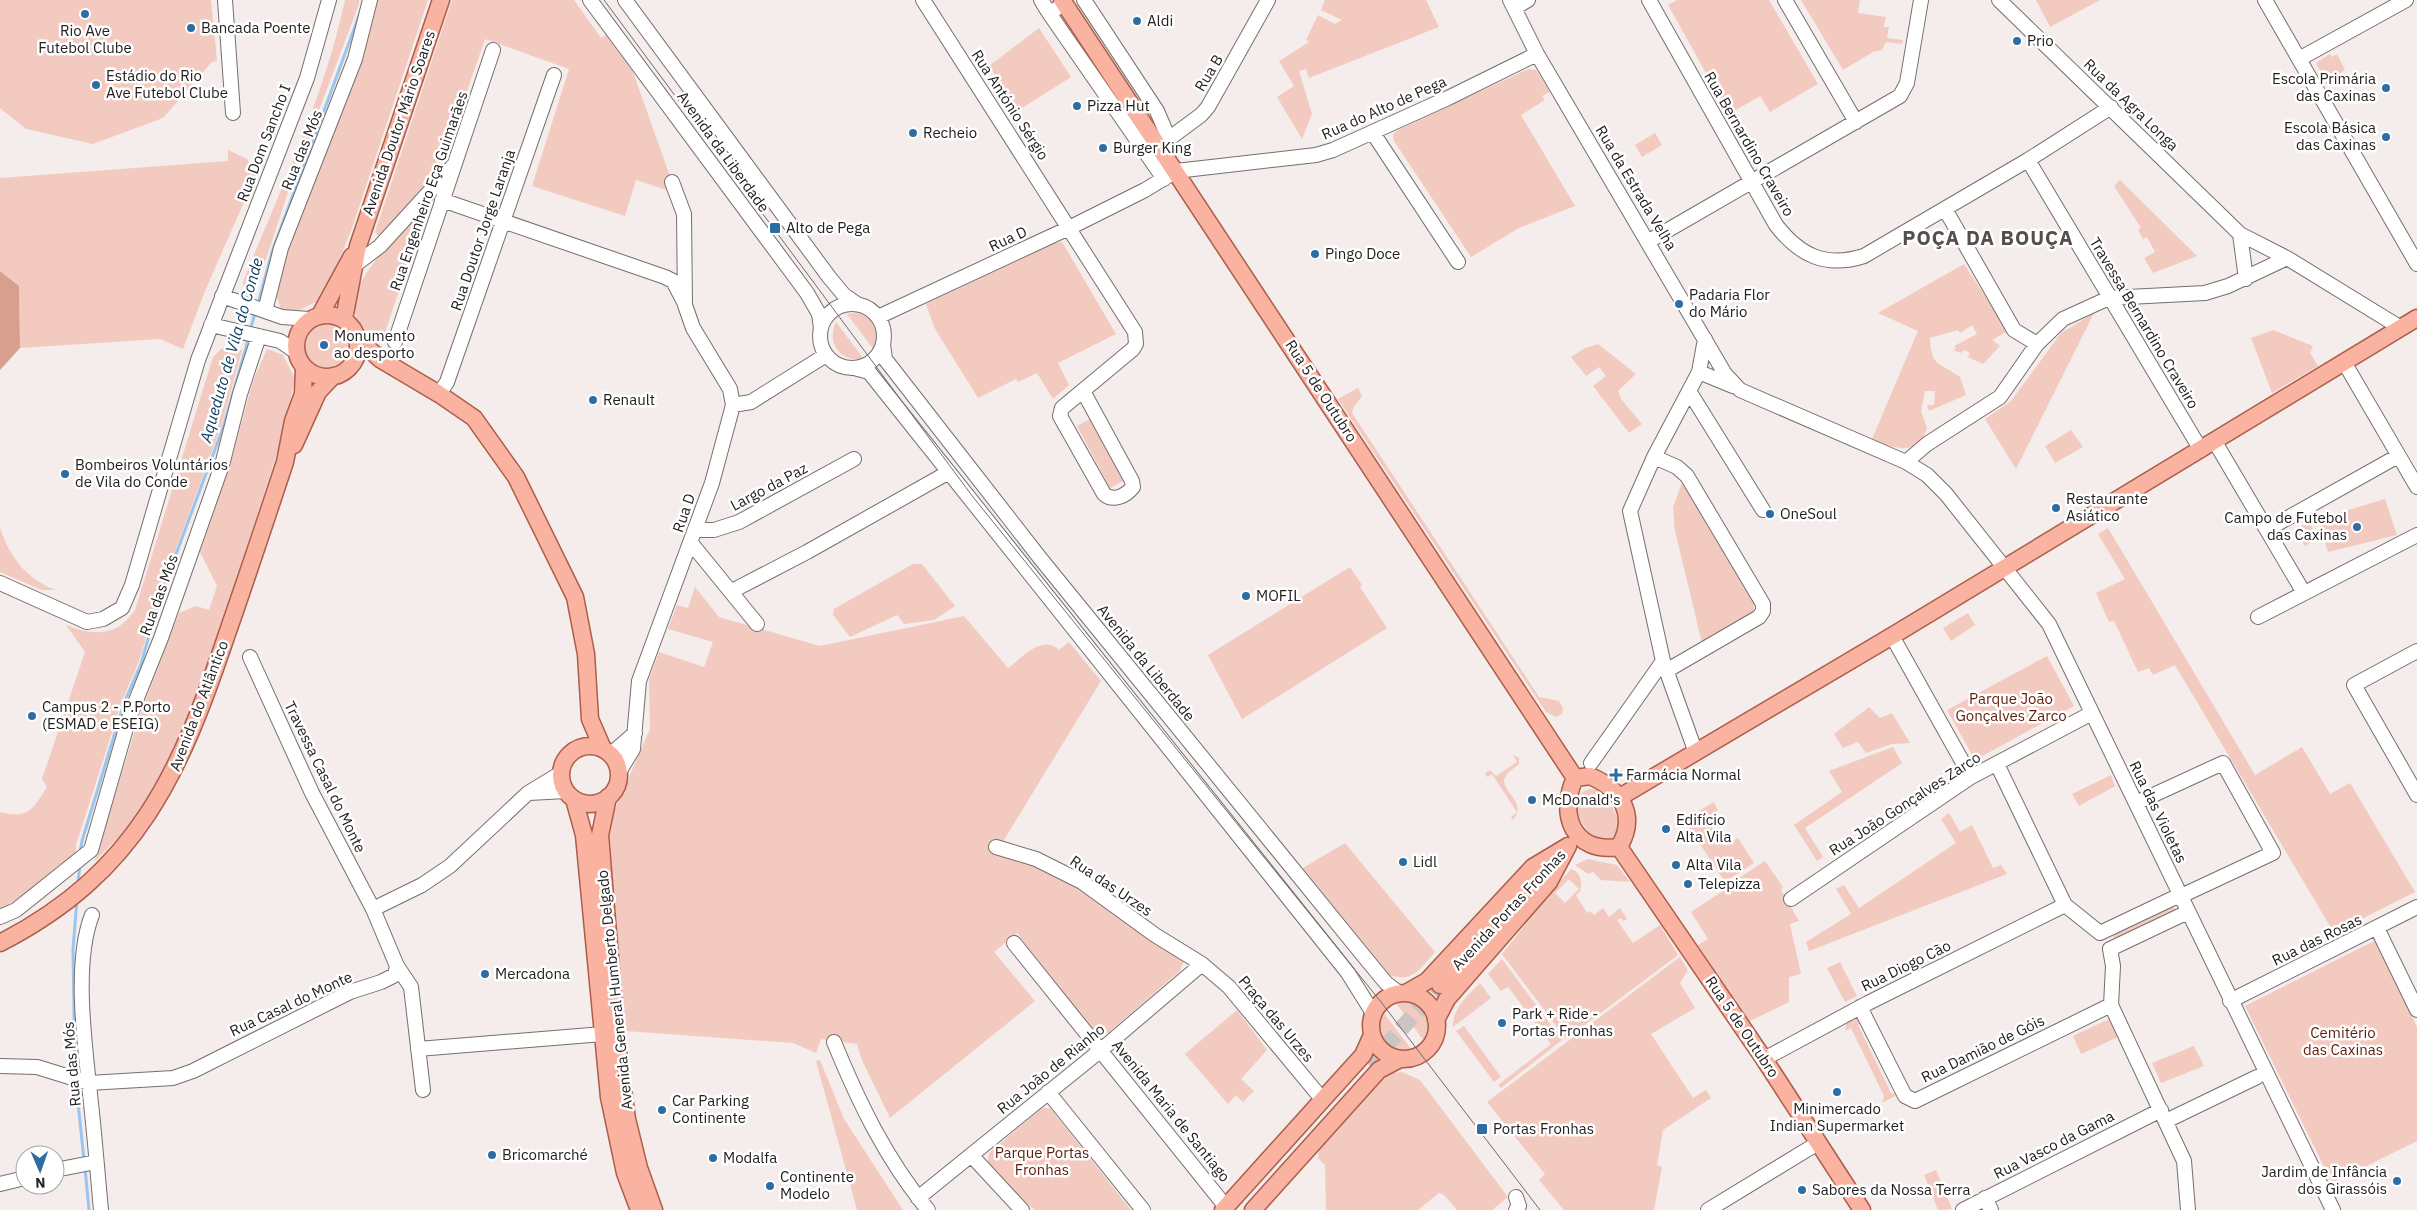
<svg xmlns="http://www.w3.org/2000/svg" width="2417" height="1210" font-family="'IBM Plex Sans',sans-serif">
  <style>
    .green { fill: #f3cabf; fill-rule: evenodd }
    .forest { fill: #d99f8e }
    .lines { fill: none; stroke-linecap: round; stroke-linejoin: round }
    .stream { stroke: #9ac5ee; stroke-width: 3 }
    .major-tunnel { stroke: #cac4c2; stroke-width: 16; stroke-dasharray: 16 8; stroke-linecap: butt }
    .minor-casing { stroke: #756f6d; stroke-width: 16 }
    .major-casing { stroke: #ac5e4a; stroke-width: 19 }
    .minor { stroke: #fff; stroke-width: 14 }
    .major { stroke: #fab3a0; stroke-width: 16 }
    .tram { stroke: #6f6b6a; stroke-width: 1 }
    .poi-dot { fill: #2d6da4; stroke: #fff; stroke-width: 2 }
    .labels { text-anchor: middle; stroke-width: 5; stroke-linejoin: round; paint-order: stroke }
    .poi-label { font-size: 15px; fill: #232020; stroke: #fff; text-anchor: start }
    .street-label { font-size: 15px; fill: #232020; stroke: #fff }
    .park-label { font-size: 15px; fill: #611c08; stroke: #fff }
    .water-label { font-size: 16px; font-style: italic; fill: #0d3e64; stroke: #fff }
    .district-label { font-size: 20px; font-weight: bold; letter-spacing: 1px; fill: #544e4d; stroke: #fff }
  </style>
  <rect width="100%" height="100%" fill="#f4edeb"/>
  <!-- green -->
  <path class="green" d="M0,0H211L217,61L212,62L163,118L93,144L26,129L0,108Z
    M345,0H359V4L288,192L254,296C245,294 244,290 243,282C280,190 324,98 345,0Z
    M375,0H428L352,228L328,288L323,298L298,311L290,313L281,309L277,298H273L284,252Z
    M452,0H574L601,38L606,35L633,72L672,182L673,192L636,180L625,216L532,186L569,69L485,39L441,166L381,235H377L375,232Z
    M1325,0H1426L1439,27L1309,78L1306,69L1299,71L1312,114L1302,139L1277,97L1294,86L1279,61L1309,42L1306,40L1318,15L1335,24L1342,20L1321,10Z
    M1677,0H1769L1818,84L1770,112L1760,96L1729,114L1668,5Z
    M1801,0H1860L1858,13L1886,17L1884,27H1889L1887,38L1903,40L1902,44L1886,42L1882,50L1873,52L1843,70Z
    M2036,0H2100L2050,27Z
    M1039,28L1071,77L1019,110L989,66Z
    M2330,54L2332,57L2337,54L2345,70L2340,73L2342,77L2327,85L2316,63Z
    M1528,69L1536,70L1550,92L1542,96L1545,100L1521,115L1575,206L1519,228L1471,257L1394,141L1393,135L1396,131Z
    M1655,133L1662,145L1642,157L1635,145Z
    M228,150L247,159L256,175L205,291L183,349L160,339L20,348L19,286L0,271V178L228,161Z
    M2120,180L2197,256L2153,273L2144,258L2155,252L2147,237L2143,239L2138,230L2141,228L2114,186Z
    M418,212L424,214L382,342L366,337C364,328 355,318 354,309C350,281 400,232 418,212Z
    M1062,242L1116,334L1058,363L1069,385L1053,399L1037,373L1018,382L1016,379L978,398L935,329L926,304L1054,243Z
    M1964,264L2008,331L1992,340L2000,346L1983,364L1968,357L1970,353L1964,350L1961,353L1944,347L1954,350L1956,348L1954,346L1977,334L1972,325L1960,333L1958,330L1930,338C1931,367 1939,362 1960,377L1966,395L1929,411L1927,405H1934L1935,391H1925L1921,411L1927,428L1921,443C1906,453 1887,446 1872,439L1918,331L1878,313Z
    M855,313C873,315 886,332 874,350L847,314Z
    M2094,313L2016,469L1985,419L2011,401L2061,333Z
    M300 345a25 25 0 1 1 50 0a25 25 0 1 1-50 0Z
    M836,322L863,358V359C840,362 826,343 836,322Z
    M2273,330L2313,346L2310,353L2318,366L2272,393L2251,338Z
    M1598,344L1636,374L1618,391L1621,399L1642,424L1629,433L1593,386L1606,376L1599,367L1586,376L1571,357L1585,348Z
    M228,347L242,350L221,427L161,589L139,661L122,701L76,845V856L59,865L41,884L0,910V812C29,819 32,810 47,787L42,779L85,652L66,625C93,636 117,637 135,610L213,357L222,348Z
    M267,349L283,355L295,379L282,438L192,714L163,775L131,825L94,862L139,718L179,613L196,606L209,610L217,586L200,552L233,454L253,381Z
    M1358,388L1362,396L1354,407L1352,413L1539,697L1559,701L1563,708L1562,714L1556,717L1546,712L1338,399Z
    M1090,419L1123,481L1110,488L1077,426Z
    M2071,430L2083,447L2055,463L2045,446Z
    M1682,483L1755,600L1753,615L1702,643L1675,531L1673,507Z
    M2385,499L2397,535L2328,552L2318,519Z
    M2309,522L2318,538L2305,546L2295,530Z
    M0,528C9,556 27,580 56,590H42L0,572Z
    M2108,528L2255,775L2302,747L2330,794L2350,783L2415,892L2334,933L2175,665L2153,675L2149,668L2138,672L2114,621L2109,622L2096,593L2125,579L2098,534Z
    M913,564H922L955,606L934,620L904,624L897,615L850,637L833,615L834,609Z
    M1350,567L1362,585L1360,587L1387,628L1242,719L1208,655Z
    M695,587L719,617L820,646L964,616L1008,668C1023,657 1042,634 1059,650L1069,642L1101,681L999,848L1072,877L1184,960L1180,971L1108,1033L1101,1035L1093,1033L1017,933L994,952L1035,1001L890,1118L861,1058L857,1044L821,1039L816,1053L793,1043L625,1031L608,825L650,729L649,679L659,652L704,667L713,642L668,629L677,605L688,608Z
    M1968,613L1975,625L1951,641L1943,628Z
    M2047,656L2074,706L1975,760L1947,710Z
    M1869,707L1880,718L1892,713L1910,743L1892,744L1866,753L1858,742L1843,748L1834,734Z
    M1893,747L1902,763L1805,828L1823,857L1817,861L1794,825L1842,792L1829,771Z
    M1513,755L1519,758V764C1516,767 1510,770 1507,774C1494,789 1530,801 1513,820L1511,817L1517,812L1492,774L1487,777L1485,773L1490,770L1496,776L1517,762Z
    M2111,775L2115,786L2079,806L2072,794Z
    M1589,789L1598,790C1608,800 1631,828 1611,839C1606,841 1600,841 1596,839C1586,833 1572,809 1577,798C1579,793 1584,791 1589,789Z
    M1714,802L1718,810L1706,819L1725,846L1738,838L1754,863L1725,882L1684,820Z
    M1949,813L1960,832L1972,825L1993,868L2001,865L2007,874L1809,951L1806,942L1851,914L1836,889L1844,885L1859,908L1956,843L1941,819Z
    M1345,843L1435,952C1419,969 1414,983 1389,975L1303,868Z
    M1588,859L1617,865L1630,882L1601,880L1593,872L1588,874L1575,865Z
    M1765,861L1783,887L1781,890L1799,921L1790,924L1801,974L1789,977V1002L1748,1022L1698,945L1708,939L1691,912L1723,891L1721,887L1728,882L1730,884Z
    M1571,869C1582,874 1582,881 1580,892L1576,895L1587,913L1590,911L1594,915L1603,908L1609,917L1620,908L1627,919L1623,921L1621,918L1617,920L1633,943L1660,925L1678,955L1566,1039L1502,954C1525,926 1546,896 1571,869ZM1569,879L1579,889L1565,903L1555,893Z
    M2172,907L2175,908L2174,912L2117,939L2113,938L2114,934Z
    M2376,940L2417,1027V1141L2332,1183L2245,1006Z
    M1680,957L1688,970L1680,983L1695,1008L1651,1034L1693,1098L1706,1090L1711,1098L1663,1130L1657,1165L1662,1167L1654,1210H1564L1539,1180L1545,1174L1487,1102Z
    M1502,959L1562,1040L1501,1088L1498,1085L1551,1044L1508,987L1501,991L1488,974Z
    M1840,962L1857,996L1845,1002L1827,968Z
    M1480,983L1491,998L1453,1027C1452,1008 1468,996 1480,983Z
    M1410,1001C1428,1008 1435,1025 1424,1041L1396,1003Z
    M1237,1010L1267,1050L1241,1079L1254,1091L1243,1102L1236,1095L1228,1104L1185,1054Z
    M1383,1012L1412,1050C1387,1056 1370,1035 1383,1012Z
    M1852,1018L1863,1022L1858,1025L1891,1093L1897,1095L1882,1103L1884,1096L1851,1028L1845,1031L1846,1023Z
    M2109,1019L2118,1037L2081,1054L2073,1036Z
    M1464,1026L1501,1077L1494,1082L1456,1031Z
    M2194,1046L2204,1066L2161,1083L2152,1063Z
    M820,1060L844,1119L903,1210H857L816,1061Z
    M1402,1072L1420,1080L1508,1197L1492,1210H1457L1444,1195L1439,1193L1418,1210H1326L1325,1165L1318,1158L1319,1148L1384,1077L1390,1073Z
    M1042,1108H1050L1131,1210H1035L1018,1195L988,1162L989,1153Z
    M1936,1170L1952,1209L1938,1210L1924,1175Z"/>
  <!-- forest -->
  <path class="forest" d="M0,271L19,286L20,348L0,370Z"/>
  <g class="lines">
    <!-- stream -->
    <path class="stream" d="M258,304L272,252L360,13
      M250,331L255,313
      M80,853L82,841L124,703L141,664L160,597L223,428L249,337
      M78,883L80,864
      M75,1075L73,949L77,899
      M76,1084L84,1160
      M85,1168L89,1210"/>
    <!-- major-tunnel -->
    <path class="major-tunnel" d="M1369,1065L1440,985"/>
    <!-- minor casing -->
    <g class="minor-casing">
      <path id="minor" d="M225,0L233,113
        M590,0L807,293L819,314L821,328
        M625,0L829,277L844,295L857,304
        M923,0L1135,332L1136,344L1133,349L1062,408L1060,416L1104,494C1113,502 1126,496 1133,487L1132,481L1083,391
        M1041,0L1049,13L1056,9
        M1084,0L1157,111L1169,139
        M1510,0L1537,54L1725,374L1740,390L1906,462L1927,475L1946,494L2049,624L2333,1210
        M1649,0L1776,225C1800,256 1826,268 1864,256L2028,160L2111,107
        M1785,0L1856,122
        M1999,0L2240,234L2287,258L2401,328
        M2265,0L2417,264
        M1514,8L1528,0
        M1049,13L1164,179
        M2299,59L2406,0
        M1373,133L1458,262
        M1159,146L1201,115L1208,107L1268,0
        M2028,160L2201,450
        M442,200L665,277L673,281L684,302
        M1945,209L2014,330L2037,344
        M2240,234L2246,279
        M1649,241L1900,96L1907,83L1921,0
        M355,265L380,246L453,166
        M222,296L282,317L309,319
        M820 336a32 32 0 1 1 64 0a32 32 0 1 1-64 0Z
        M265,311L281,248L355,59L370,0
        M878,317L1069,228L1145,190L1176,171L1316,155L1333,150L1448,98L1537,54
        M211,325L280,341L296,352
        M395,342L493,50
        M883,344L885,359L1040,558L1367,960L1386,983L1399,993
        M2344,362L2417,487
        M854,368L869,372L1348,973L1373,1013
        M1699,372L1733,386
        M1689,391L1763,510
        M439,394L447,382L554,75
        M733,405L751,402L826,355
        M2215,442L2304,593
        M1654,457L1677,467L1687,476L1763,604V611L1759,617L1666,671
        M1906,462L1927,444L2000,397L2037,344L2063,319L2109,298L2205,293L2228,286L2287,258
        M2268,529L2398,456
        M696,530H714L739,522L854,459
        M691,543L757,624
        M0,583L87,622L103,619L122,608L132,585L198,360L307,78L329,0
        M732,591L807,552L949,472
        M2258,617L2417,535
        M1892,636L1971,777
        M2417,651L2354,685L2417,795
        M1696,753L1663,661L1630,511L1654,457L1699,372L1705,339
        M611,754L635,733
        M1591,763L1663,661
        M1997,764L2065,905L2100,933L2180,895
        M619,772L633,749L639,681L712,483L733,405L730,389L693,328L685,305L684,214L672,182
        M529,793L566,791
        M2136,803L2223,763L2273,853L2181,896
        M996,847L1036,859L1082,882L1155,935L1202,964L1229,987L1322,1099
        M1791,899L1971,777L2092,713
        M373,909L422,885L450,866L528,793L561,773
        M92,915C74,961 84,1037 89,1085C94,1127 97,1168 101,1210
        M0,917L16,910L91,850L129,718L161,638L222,465L240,394L259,336
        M2377,928L2417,1010
        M1014,943L1226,1207
        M397,966L411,987L423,1090
        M2230,1001L2417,907
        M1860,1007L1905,1096L1915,1101L2111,1005
        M834,1042C859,1103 886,1159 928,1210
        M418,1049L603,1034
        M1764,1059L1868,1003L2065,905
        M0,1066L37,1067L89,1083L173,1078L193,1071L350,992L381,982L395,975L397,966L373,909L312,793L250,657
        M1048,1092L1143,1210
        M2166,1121L2257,1077
        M971,1155L1022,1210
        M55,1170L96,1162
        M0,1184L25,1178
        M918,1198L1101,1050L1202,964
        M1985,1198L1991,1210
        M1516,1210L1519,1206L1516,1197
        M1708,1210L1818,1143
        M1963,1210L2161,1110
        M2188,1210L2184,1161L2111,1005L2113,966L2110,949L2188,912"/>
    </g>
    <!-- major casing -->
    <g class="major-casing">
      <path id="major" d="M1062,0L1575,778
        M296 346a31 31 0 1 1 62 0a31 31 0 1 1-62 0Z
        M320,315L352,256
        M344,319L358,246L441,0
        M358,339L380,359L439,394L474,418L516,477L575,597L586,654L590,719L603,749
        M294,445L318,392L333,376
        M561 775a29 29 0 1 1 58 0a29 29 0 1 1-58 0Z
        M1590,776C1621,789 1638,815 1619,847C1573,854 1558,814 1575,778Z
        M608,797L600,835L617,1044L627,1119L639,1168L654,1210
        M1620,797L1892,636L2417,318
        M574,799L584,835L609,1097L625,1173L639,1210
        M1619,847L1764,1059L1862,1210
        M0,943C138,872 180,773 227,634C247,577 266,519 285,462L293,421L303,394L304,368
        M1440,985L1544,871
        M1406,993L1427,981L1533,867L1568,846
        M1371 1026a33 33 0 1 1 66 0a33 33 0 1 1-66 0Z
        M1436,1020L1447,999L1549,882L1568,846
        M1223,1210L1363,1055L1372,1035
        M1253,1210L1379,1070L1400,1059"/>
    </g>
    <!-- minor -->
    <use href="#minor" class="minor"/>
    <!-- major -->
    <use href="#major" class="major"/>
    <!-- tram -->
    <path class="tram" d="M604,0L973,497L1381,1002L1540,1210"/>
  </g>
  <!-- markers -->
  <g class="poi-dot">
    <circle cx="85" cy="14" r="5"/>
    <circle cx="1137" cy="21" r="5"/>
    <circle cx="191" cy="28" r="5"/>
    <circle cx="2017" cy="41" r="5"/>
    <circle cx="96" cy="85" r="5"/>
    <circle cx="2386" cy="88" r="5"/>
    <circle cx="1077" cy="106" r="5"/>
    <circle cx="913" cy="133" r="5"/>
    <circle cx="2386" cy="137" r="5"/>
    <circle cx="1103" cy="148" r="5"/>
    <rect x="769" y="222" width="12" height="12" rx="2.5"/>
    <circle cx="1315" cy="254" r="5"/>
    <circle cx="1679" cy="304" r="5"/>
    <circle cx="324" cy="345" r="5"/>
    <circle cx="593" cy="400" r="5"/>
    <circle cx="65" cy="474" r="5"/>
    <circle cx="2056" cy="508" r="5"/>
    <circle cx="1770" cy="514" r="5"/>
    <circle cx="2357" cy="527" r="5"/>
    <circle cx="1246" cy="596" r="5"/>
    <circle cx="32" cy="716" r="5"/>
    <path d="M1613.5 767.5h5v5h5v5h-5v5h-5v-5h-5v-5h5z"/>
    <circle cx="1532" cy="800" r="5"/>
    <circle cx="1666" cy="829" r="5"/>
    <circle cx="1403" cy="862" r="5"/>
    <circle cx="1676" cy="865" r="5"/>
    <circle cx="1688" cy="884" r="5"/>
    <circle cx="485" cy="974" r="5"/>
    <circle cx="1502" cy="1023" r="5"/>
    <circle cx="1837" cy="1092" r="5"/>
    <circle cx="662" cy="1110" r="5"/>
    <rect x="1476" y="1123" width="12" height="12" rx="2.5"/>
    <circle cx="492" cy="1155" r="5"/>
    <circle cx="713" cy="1158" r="5"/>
    <circle cx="2397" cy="1181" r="5"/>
    <circle cx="770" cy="1186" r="5"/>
    <circle cx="1802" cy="1190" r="5"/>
  </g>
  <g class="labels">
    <!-- poi labels -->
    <g class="poi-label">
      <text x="1147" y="26">Aldi</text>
      <text x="201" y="33">Bancada Poente</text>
      <text x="85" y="36" text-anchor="middle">Rio Ave<tspan x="85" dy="17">Futebol Clube</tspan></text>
      <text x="2027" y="46">Prio</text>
      <text x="106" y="81">Estádio do Rio<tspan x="106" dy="17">Ave Futebol Clube</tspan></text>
      <text x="2376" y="84" text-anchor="end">Escola Primária<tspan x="2376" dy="17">das Caxinas</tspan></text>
      <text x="1087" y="111">Pizza Hut</text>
      <text x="2376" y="133" text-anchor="end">Escola Básica<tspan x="2376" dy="17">das Caxinas</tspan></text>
      <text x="923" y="138">Recheio</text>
      <text x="1113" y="153">Burger King</text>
      <text x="786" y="233">Alto de Pega</text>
      <text x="1325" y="259">Pingo Doce</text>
      <text x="1689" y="300">Padaria Flor<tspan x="1689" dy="17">do Mário</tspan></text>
      <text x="334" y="341">Monumento<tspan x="334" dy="17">ao desporto</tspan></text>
      <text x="603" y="405">Renault</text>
      <text x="75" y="470">Bombeiros Voluntários<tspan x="75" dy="17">de Vila do Conde</tspan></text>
      <text x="2066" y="504">Restaurante<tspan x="2066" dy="17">Asiático</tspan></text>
      <text x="1780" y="519">OneSoul</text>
      <text x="2347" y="523" text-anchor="end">Campo de Futebol<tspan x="2347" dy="17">das Caxinas</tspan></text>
      <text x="1256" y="601">MOFIL</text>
      <text x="42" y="712">Campus 2 - P.Porto<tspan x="42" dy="17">(ESMAD e ESEIG)</tspan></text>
      <text x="1626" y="780">Farmácia Normal</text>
      <text x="1542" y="805">McDonald's</text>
      <text x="1676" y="825">Edifício<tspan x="1676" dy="17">Alta Vila</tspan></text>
      <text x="1413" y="867">Lidl</text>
      <text x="1686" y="870">Alta Vila</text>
      <text x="1698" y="889">Telepizza</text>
      <text x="495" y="979">Mercadona</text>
      <text x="1512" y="1019">Park + Ride -<tspan x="1512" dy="17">Portas Fronhas</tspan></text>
      <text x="672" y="1106">Car Parking<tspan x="672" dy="17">Continente</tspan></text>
      <text x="1837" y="1114" text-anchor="middle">Minimercado<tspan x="1837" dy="17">Indian Supermarket</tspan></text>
      <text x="1493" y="1134">Portas Fronhas</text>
      <text x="502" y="1160">Bricomarché</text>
      <text x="723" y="1163">Modalfa</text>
      <text x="2387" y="1177" text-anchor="end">Jardim de Infância<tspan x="2387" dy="17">dos Girassóis</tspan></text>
      <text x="780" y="1182">Continente<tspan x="780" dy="17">Modelo</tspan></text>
      <text x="1812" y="1195">Sabores da Nossa Terra</text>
    </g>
    <!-- street labels -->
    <g class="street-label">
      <text transform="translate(1209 73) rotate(-59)" y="5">Rua B</text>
      <text transform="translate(1010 105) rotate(57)" y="5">Rua António Sérgio</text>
      <text transform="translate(2131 105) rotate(44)" y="5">Rua da Agra Longa</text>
      <text transform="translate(1384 108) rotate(-24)" y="5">Rua do Alto de Pega</text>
      <text transform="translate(399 123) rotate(-71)" y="5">Avenida Doutor Mário Soares</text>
      <text transform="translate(264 143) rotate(-69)" y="5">Rua Dom Sancho I</text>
      <text transform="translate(1749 144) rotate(60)" y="5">Rua Bernardino Craveiro</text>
      <text transform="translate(302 150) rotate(-68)" y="5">Rua das Mós</text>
      <text transform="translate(723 152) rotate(54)" y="5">Avenida da Liberdade</text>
      <text transform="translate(1636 188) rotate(59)" y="5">Rua da Estrada Velha</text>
      <text transform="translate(429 191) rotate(-71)" y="5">Rua Engenheiro Eça Guimarães</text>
      <text transform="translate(483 230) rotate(-71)" y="5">Rua Doutor Jorge Laranja</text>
      <text transform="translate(1008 239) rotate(-25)" y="5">Rua D</text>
      <text transform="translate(2144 323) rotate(59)" y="5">Travessa Bernardino Craveiro</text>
      <text transform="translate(1321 391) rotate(57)" y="5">Rua 5 de Outubro</text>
      <text transform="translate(769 487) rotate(-28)" y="5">Largo da Paz</text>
      <text transform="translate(684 513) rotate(-71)" y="5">Rua D</text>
      <text transform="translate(159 595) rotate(-70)" y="5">Rua das Mós</text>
      <text transform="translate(1146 663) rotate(51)" y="5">Avenida da Liberdade</text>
      <text transform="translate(199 706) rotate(-69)" y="5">Avenida do Atlântico</text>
      <text transform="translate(325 777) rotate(64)" y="5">Travessa Casal do Monte</text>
      <text transform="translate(1905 804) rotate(-33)" y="5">Rua João Gonçalves Zarco</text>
      <text transform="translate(2158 812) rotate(64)" y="5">Rua das Violetas</text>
      <text transform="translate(1111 886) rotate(34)" y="5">Rua das Urzes</text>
      <text transform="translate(1509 910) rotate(-47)" y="5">Avenida Portas Fronhas</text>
      <text transform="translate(2317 940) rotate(-26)" y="5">Rua das Rosas</text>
      <text transform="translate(1906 966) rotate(-26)" y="5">Rua Diogo Cão</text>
      <text transform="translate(615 990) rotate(-96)" y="5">Avenida General Humberto Delgado</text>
      <text transform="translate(291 1004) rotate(-25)" y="5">Rua Casal do Monte</text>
      <text transform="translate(1276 1019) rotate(50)" y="5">Praça das Urzes</text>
      <text transform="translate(1742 1027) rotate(56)" y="5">Rua 5 de Outubro</text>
      <text transform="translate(1983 1049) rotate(-26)" y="5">Rua Damião de Góis</text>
      <text transform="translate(72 1064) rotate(-95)" y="5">Rua das Mós</text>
      <text transform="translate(1051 1069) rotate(-39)" y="5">Rua João de Rianho</text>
      <text transform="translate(1171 1111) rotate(51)" y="5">Avenida Maria de Santiago</text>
      <text transform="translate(2054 1145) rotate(-27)" y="5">Rua Vasco da Gama</text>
    </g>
    <!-- park labels -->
    <g class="park-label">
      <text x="2011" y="704">Parque João<tspan x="2011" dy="17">Gonçalves Zarco</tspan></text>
      <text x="2343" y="1038">Cemitério<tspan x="2343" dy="17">das Caxinas</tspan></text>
      <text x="1042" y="1158">Parque Portas<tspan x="1042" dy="17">Fronhas</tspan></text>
    </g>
    <!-- water labels -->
    <g class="water-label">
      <text transform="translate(231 350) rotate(-74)" y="6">Aqueduto de Vila do Conde</text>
    </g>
    <!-- district labels -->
    <g class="district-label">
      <text x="1988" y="245">POÇA DA BOUÇA</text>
    </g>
  </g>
  <!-- north arrow -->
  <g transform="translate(40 1170) rotate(178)"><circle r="24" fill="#ffffff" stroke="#a7a6a6"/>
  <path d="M0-4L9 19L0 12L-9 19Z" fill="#2d6da4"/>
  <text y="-8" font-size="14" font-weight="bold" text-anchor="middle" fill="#232020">N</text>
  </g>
</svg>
